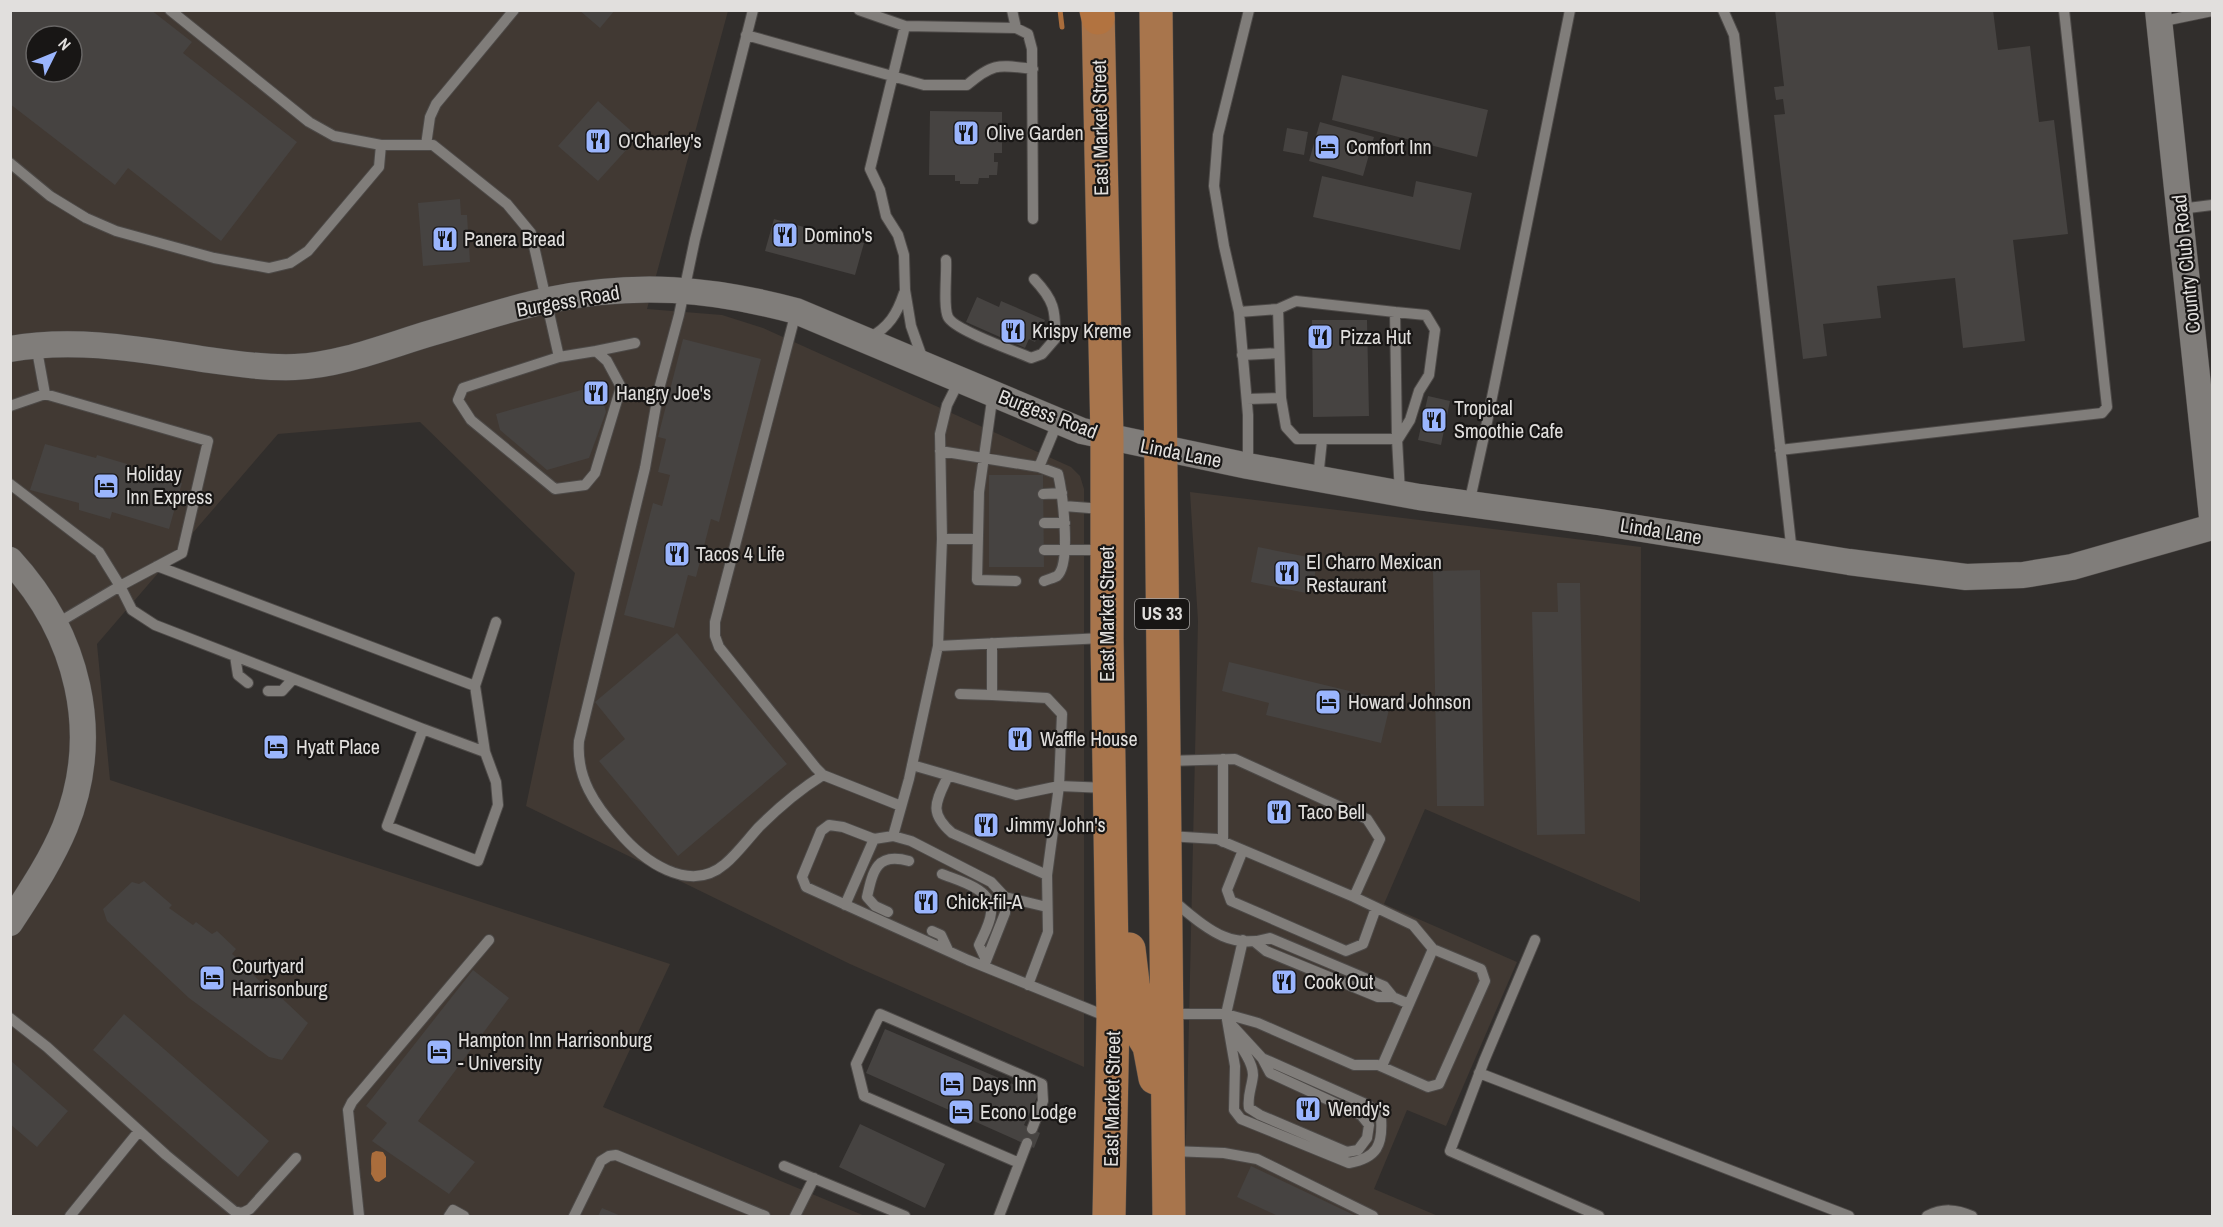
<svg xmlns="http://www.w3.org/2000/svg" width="2223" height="1227" font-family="'Archivo Narrow',sans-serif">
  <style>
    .built { fill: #413933; fill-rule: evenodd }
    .water { fill: #aa6d3c }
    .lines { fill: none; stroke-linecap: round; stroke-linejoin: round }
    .stream { stroke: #aa6d3c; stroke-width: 5 }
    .building { fill: #464341; fill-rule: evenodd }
    .service-casing { stroke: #4d4a48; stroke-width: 12 }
    .tertiary-casing { stroke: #4d4a48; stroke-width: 27 }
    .trunk-casing { stroke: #4d4a48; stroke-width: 34 }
    .motorway-casing { stroke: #4d4a48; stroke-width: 34 }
    .service { stroke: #807d7a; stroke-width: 10 }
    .tertiary { stroke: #807d7a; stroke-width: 26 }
    .trunk { stroke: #a8754c; stroke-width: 33 }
    .motorway { stroke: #b27340; stroke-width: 33 }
    .labels { text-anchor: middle; stroke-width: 4.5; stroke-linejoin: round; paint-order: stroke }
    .shield { fill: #181615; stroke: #a5a3a1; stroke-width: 1.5 }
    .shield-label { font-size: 18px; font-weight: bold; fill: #e1dfdd }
    .street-label { font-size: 20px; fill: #e1dfdd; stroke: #181615 }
    .poi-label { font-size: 20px; fill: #e1dfdd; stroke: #181615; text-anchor: start }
  </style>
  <rect width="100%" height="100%" fill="#312e2c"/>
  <!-- built -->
  <path class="built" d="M10,11H728L647,309L722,315L763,328L1071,467L1080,476L1084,489V1067L850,964L526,806L575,573L420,422L278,434L97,644L110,780L670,964L603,1107L865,1216H11ZM36,36H72V72H36Z
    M1190,492L1641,547L1640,902L1425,809L1384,904L1517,962L1446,1126L1407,1110L1374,1189L1438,1216H1183L1187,1109L1198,621Z"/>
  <!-- water -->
  <path class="water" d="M376,1151L383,1152L386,1157V1177L379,1182L375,1181L371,1174C372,1167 370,1161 372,1153Z"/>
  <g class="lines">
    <!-- stream -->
    <path class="stream" d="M1060,10L1062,27"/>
  </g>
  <!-- building -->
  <path class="building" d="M10,10H151L192,42L183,53L297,142L221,241L128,168L115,185L10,104ZM36,36H72V72H36Z
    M579,10H615L600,28Z
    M1775,10H1993L1998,50L2030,46L2039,122L2054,120L2068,234L2013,240L2025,341L1963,348L1955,278L1877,286L1881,318L1823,324L1827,356L1803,359L1774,115L1785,114L1783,99L1776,100L1774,87L1784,86Z
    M1342,75L1488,110L1477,157L1332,120Z
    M598,101L638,137L598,181L558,146Z
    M930,111L1002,112V153H994V162H998L997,175H989V178H979L978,184H960V181H955V175H929Z
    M1320,122L1374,137L1363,176L1309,161Z
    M1287,128L1308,132L1304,155L1283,151Z
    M1322,176L1413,197L1416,181L1472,193L1460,250L1313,217Z
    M460,199L461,215H467L470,262L423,266L418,203Z
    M774,219L864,243L855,275L765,251Z
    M977,297L999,307L1001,301L1045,320L1035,342L1029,339L1025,348L966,322Z
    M1312,320H1367L1369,416L1313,417Z
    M683,339L761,359L719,522L711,519L696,577L688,575L674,628L624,615L653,503L662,506L670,475L658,472L666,439L658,437Z
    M599,385L606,412L589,458L547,470L500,430L496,414Z
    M1428,396L1450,401L1441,445L1418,440Z
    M45,444L96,458L97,455L127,464V468L182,483L169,529L112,512L110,519L79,510V503L30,490Z
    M989,475H1043L1044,567H989Z
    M1258,547L1318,559L1311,594L1251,582Z
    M1480,570L1484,806H1437L1433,571Z
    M1557,583H1580L1585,834L1537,835L1532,612H1558Z
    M677,633L787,764L678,856L599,761L625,739L595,702Z
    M1229,662L1391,701L1381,743L1266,715L1269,703L1222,691Z
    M144,881L172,905L169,908L193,925L196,922L212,934L217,931L236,949L232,954L248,966V969L266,988L269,986L308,1023L282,1060L269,1057L189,998L107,921L103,909L132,882L139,884Z
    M473,970L509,998L418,1121L475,1162L449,1194L372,1141L387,1123L366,1106Z
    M124,1014L269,1141L238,1177L93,1050Z
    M885,1029L1038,1095L1024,1125L1040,1133L1034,1148L866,1073Z
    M10,1060L68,1111L37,1147L10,1124Z
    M860,1124L945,1164L925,1208L839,1167Z
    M1251,1166L1356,1216H1278L1237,1197Z
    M602,1208L621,1216H598Z"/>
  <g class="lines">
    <!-- service casing -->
    <g class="service-casing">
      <path id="service" d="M170,10L309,122L334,136L381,145H433L507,204L531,233L559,357L463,388L458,400L471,420L555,489L585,485L595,473L621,387L607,361L596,351L559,357
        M753,10L695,239L679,315L659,389L645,468L579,741C576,778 595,805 618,831C642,860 689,895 725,864C737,854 748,839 759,827C779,807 799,790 823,775
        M859,10L905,26L1016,28
        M1012,10L1016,28L1028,34L1032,49L1033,219
        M1723,10L1734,35L1792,553
        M2159,22L2212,11
        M905,26L870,169L880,190L886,216L898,235L904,255L905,290L911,326L923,360
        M746,35L924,85H967C994,62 999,65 1033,69
        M426,145L430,117L436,104L514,10
        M10,163L50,196L86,218L116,231L214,258L269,268L290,263L308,251L379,167L381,145
        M2180,209L2212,205
        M946,260C947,273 943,307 948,317C954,330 1015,351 1031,358L1042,354L1055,339C1056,310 1054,300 1034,279
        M1278,309L1296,301L1395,312L1397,439
        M796,312L715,622V636L719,647L816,768L823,775L901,806
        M1239,312L1278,309L1281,398L1286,427L1297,439H1397L1400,493
        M1395,312L1426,315L1435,330L1429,375L1419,391L1410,420L1398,439
        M869,338C889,327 897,314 904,293
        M36,345L45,394
        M596,351L635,343
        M1242,355L1279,353
        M993,393L979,492L977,580L1016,581
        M1247,399L1281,398
        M10,406L45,394L208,441L182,553L120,586L132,610L155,625L423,729L387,826L478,861L498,805L496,782L485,752L475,686L496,622
        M1780,450L2102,413L2107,407L2064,10
        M940,451L1039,467
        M1248,466V415L1239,312L1224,246L1214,186L1218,135L1249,10
        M1318,478L1322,440
        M10,484L99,552L120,586L56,624
        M1043,494L1062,493
        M1469,504L1486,427L1570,10
        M1064,506L1102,509
        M1044,523H1065
        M942,539H978
        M1044,550H1104
        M157,566L475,686
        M1044,581C1048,579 1054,578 1057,576C1072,564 1062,491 1058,474L1039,467L1058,421
        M938,646L1103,638
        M235,656L238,675L248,683
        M268,691H282L293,679
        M960,694L992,695V643
        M992,695L1047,698L1062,714L1059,786L1107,788
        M423,729L485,752
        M1167,761L1235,759L1367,819L1380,839L1354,897
        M912,765L1016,795L1059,786L1047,875L1048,932L1028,985
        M948,776C936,802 928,812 952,833L1047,875
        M893,836L909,779L938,646L942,539L940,434L947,405L960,379
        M1168,836L1217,839L1354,897L1413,925L1433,949L1382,1066
        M1223,842V759
        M1243,850L1227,890L1231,901L1346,951L1363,944L1376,908
        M942,874C959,881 994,889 991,913C990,924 983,936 979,945L986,960
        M1005,897L1047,907
        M1172,900C1204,925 1227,951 1270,938L1384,986L1393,997L1409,1004
        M845,905L874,839
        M888,912L875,906L867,897C873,870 877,852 909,861
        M932,931L941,935L948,950
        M1535,940L1484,1061L1450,1151L1599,1216
        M1255,942L1266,951L1378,997H1393
        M984,966L1005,913V897L991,882L911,841L893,836L874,839L843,827L829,825L821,831L802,877L806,887L968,960L1108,1017
        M1169,1014H1226L1258,1023L1354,1065H1378L1428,1087L1439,1084L1485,981L1481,969L1433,949
        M10,1018L47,1047L166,1155L234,1211L242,1213L250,1209L296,1158
        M1228,1021L1262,1058L1368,1105L1381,1118C1383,1145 1377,1158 1349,1163L1241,1119L1234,1110L1235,1066L1226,1014L1243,940
        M1231,1033C1239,1044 1253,1061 1253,1075C1252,1087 1247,1096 1249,1108L1260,1115L1347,1152L1358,1150L1367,1138L1369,1125L1361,1115L1270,1073L1262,1058
        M1479,1073L1849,1216
        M1171,1151L1224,1153L1257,1159L1373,1216
        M1019,1163L864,1096L856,1064L880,1014L1042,1084L1043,1101L1032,1129
        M784,1166L905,1216
        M70,1216L139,1131
        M359,1216L348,1110L352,1102L489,940
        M449,1216L453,1210L464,1216
        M574,1216L601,1161L609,1156L616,1155L765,1216
        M795,1216L814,1178
        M999,1216L1027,1143
        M1927,1216C1943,1208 1956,1209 1972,1216"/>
    </g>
    <!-- tertiary casing -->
    <g class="tertiary-casing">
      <path id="tertiary" d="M2158,10L2212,517
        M10,349C77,337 143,350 209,360C237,364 266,368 295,367C341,365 387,346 431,333C470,322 510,308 549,300C637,282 710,288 796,311L1082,431L1248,466L1419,497L1599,522L1849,562L1966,577L2023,575L2072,567L2212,527
        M10,560C78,634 103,733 65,827C51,861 30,892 10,923"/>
    </g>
    <!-- trunk casing -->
    <g class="trunk-casing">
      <path id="trunk" d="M1098,10L1107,438V638L1113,1019L1109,1216
        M1156,10L1169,1216
        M1129,949L1134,991L1146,1003L1166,1014
        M1113,1019L1141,1033L1149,1046L1155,1078"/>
    </g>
    <!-- motorway casing -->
    <g class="motorway-casing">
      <path id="motorway" d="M1096,10L1098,18"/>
    </g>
    <!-- service -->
    <use href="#service" class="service"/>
    <!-- tertiary -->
    <use href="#tertiary" class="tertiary"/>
    <!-- trunk -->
    <use href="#trunk" class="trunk"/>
    <!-- motorway -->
    <use href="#motorway" class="motorway"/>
  </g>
  <!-- icons -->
  <defs>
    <g id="restaurant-square" transform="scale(1.35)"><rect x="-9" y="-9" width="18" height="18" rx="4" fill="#9ab5fd" stroke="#181615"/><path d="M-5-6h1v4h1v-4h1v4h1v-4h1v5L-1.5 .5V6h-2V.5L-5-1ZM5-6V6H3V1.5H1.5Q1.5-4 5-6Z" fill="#111"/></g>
    <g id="hotel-square" transform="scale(1.35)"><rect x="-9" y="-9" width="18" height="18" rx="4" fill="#9ab5fd" stroke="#181615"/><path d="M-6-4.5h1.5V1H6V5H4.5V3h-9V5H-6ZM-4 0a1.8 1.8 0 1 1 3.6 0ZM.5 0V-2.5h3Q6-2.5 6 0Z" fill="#111"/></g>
  </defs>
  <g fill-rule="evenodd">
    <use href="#restaurant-square" x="966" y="133"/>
    <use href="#restaurant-square" x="598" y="141"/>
    <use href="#hotel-square" x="1327" y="147"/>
    <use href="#restaurant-square" x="785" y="235"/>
    <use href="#restaurant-square" x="445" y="239"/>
    <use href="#restaurant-square" x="1013" y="331"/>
    <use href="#restaurant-square" x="1320" y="337"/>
    <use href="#restaurant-square" x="596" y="393"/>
    <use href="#restaurant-square" x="1434" y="420"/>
    <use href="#hotel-square" x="106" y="486"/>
    <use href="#restaurant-square" x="677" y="554"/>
    <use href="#restaurant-square" x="1287" y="573"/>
    <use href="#hotel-square" x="1328" y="702"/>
    <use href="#restaurant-square" x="1020" y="739"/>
    <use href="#hotel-square" x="276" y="747"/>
    <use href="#restaurant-square" x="1279" y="812"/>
    <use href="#restaurant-square" x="986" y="825"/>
    <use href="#restaurant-square" x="926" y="902"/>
    <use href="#hotel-square" x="212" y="978"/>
    <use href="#restaurant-square" x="1284" y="982"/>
    <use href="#hotel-square" x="439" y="1052"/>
    <use href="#hotel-square" x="952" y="1084"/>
    <use href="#restaurant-square" x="1308" y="1109"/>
    <use href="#hotel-square" x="961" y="1112"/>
  </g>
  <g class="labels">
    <!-- shield labels -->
    <rect class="shield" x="1135" y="599" width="54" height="30" rx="4.5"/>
    <g class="shield-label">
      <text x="1162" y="620">US 33</text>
    </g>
    <!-- street labels -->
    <g class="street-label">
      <text transform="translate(1100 128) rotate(-91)" y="7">East Market Street</text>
      <text transform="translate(2186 264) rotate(-96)" y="7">Country Club Road</text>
      <text transform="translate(568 301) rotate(-10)" y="7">Burgess Road</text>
      <text transform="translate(1048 414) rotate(21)" y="7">Burgess Road</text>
      <text transform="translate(1181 453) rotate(11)" y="7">Linda Lane</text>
      <text transform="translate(1661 531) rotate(9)" y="7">Linda Lane</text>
      <text transform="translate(1107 614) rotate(-90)" y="7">East Market Street</text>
      <text transform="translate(1112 1099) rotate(-89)" y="7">East Market Street</text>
    </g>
    <!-- poi labels -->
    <g class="poi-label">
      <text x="986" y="140">Olive Garden</text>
      <text x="618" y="148">O'Charley's</text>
      <text x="1346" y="154">Comfort Inn</text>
      <text x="804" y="242">Domino's</text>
      <text x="464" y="246">Panera Bread</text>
      <text x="1032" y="338">Krispy Kreme</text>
      <text x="1340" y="344">Pizza Hut</text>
      <text x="616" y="400">Hangry Joe's</text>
      <text x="1454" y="415">Tropical<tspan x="1454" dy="23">Smoothie Cafe</tspan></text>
      <text x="126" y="481">Holiday<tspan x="126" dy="23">Inn Express</tspan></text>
      <text x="696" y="561">Tacos 4 Life</text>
      <text x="1306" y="569">El Charro Mexican<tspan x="1306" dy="23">Restaurant</tspan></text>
      <text x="1348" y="709">Howard Johnson</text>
      <text x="1040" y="746">Waffle House</text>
      <text x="296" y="754">Hyatt Place</text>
      <text x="1298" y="819">Taco Bell</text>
      <text x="1006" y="832">Jimmy John's</text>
      <text x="946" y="909">Chick-fil-A</text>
      <text x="232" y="973">Courtyard<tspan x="232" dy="23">Harrisonburg</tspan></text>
      <text x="1304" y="989">Cook Out</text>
      <text x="458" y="1047">Hampton Inn Harrisonburg<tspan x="458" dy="23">- University</tspan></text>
      <text x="972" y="1091">Days Inn</text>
      <text x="1328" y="1116">Wendy's</text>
      <text x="980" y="1119">Econo Lodge</text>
    </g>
  </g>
  <!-- border -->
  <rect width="2223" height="1227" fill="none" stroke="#e1dfdd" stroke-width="24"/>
  <!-- north arrow -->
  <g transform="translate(54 54) rotate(47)"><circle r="28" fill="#181615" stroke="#686665" stroke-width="1.5"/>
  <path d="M0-4.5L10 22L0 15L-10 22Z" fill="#9ab5fd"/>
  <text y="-9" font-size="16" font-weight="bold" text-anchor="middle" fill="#e1dfdd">N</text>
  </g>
</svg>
